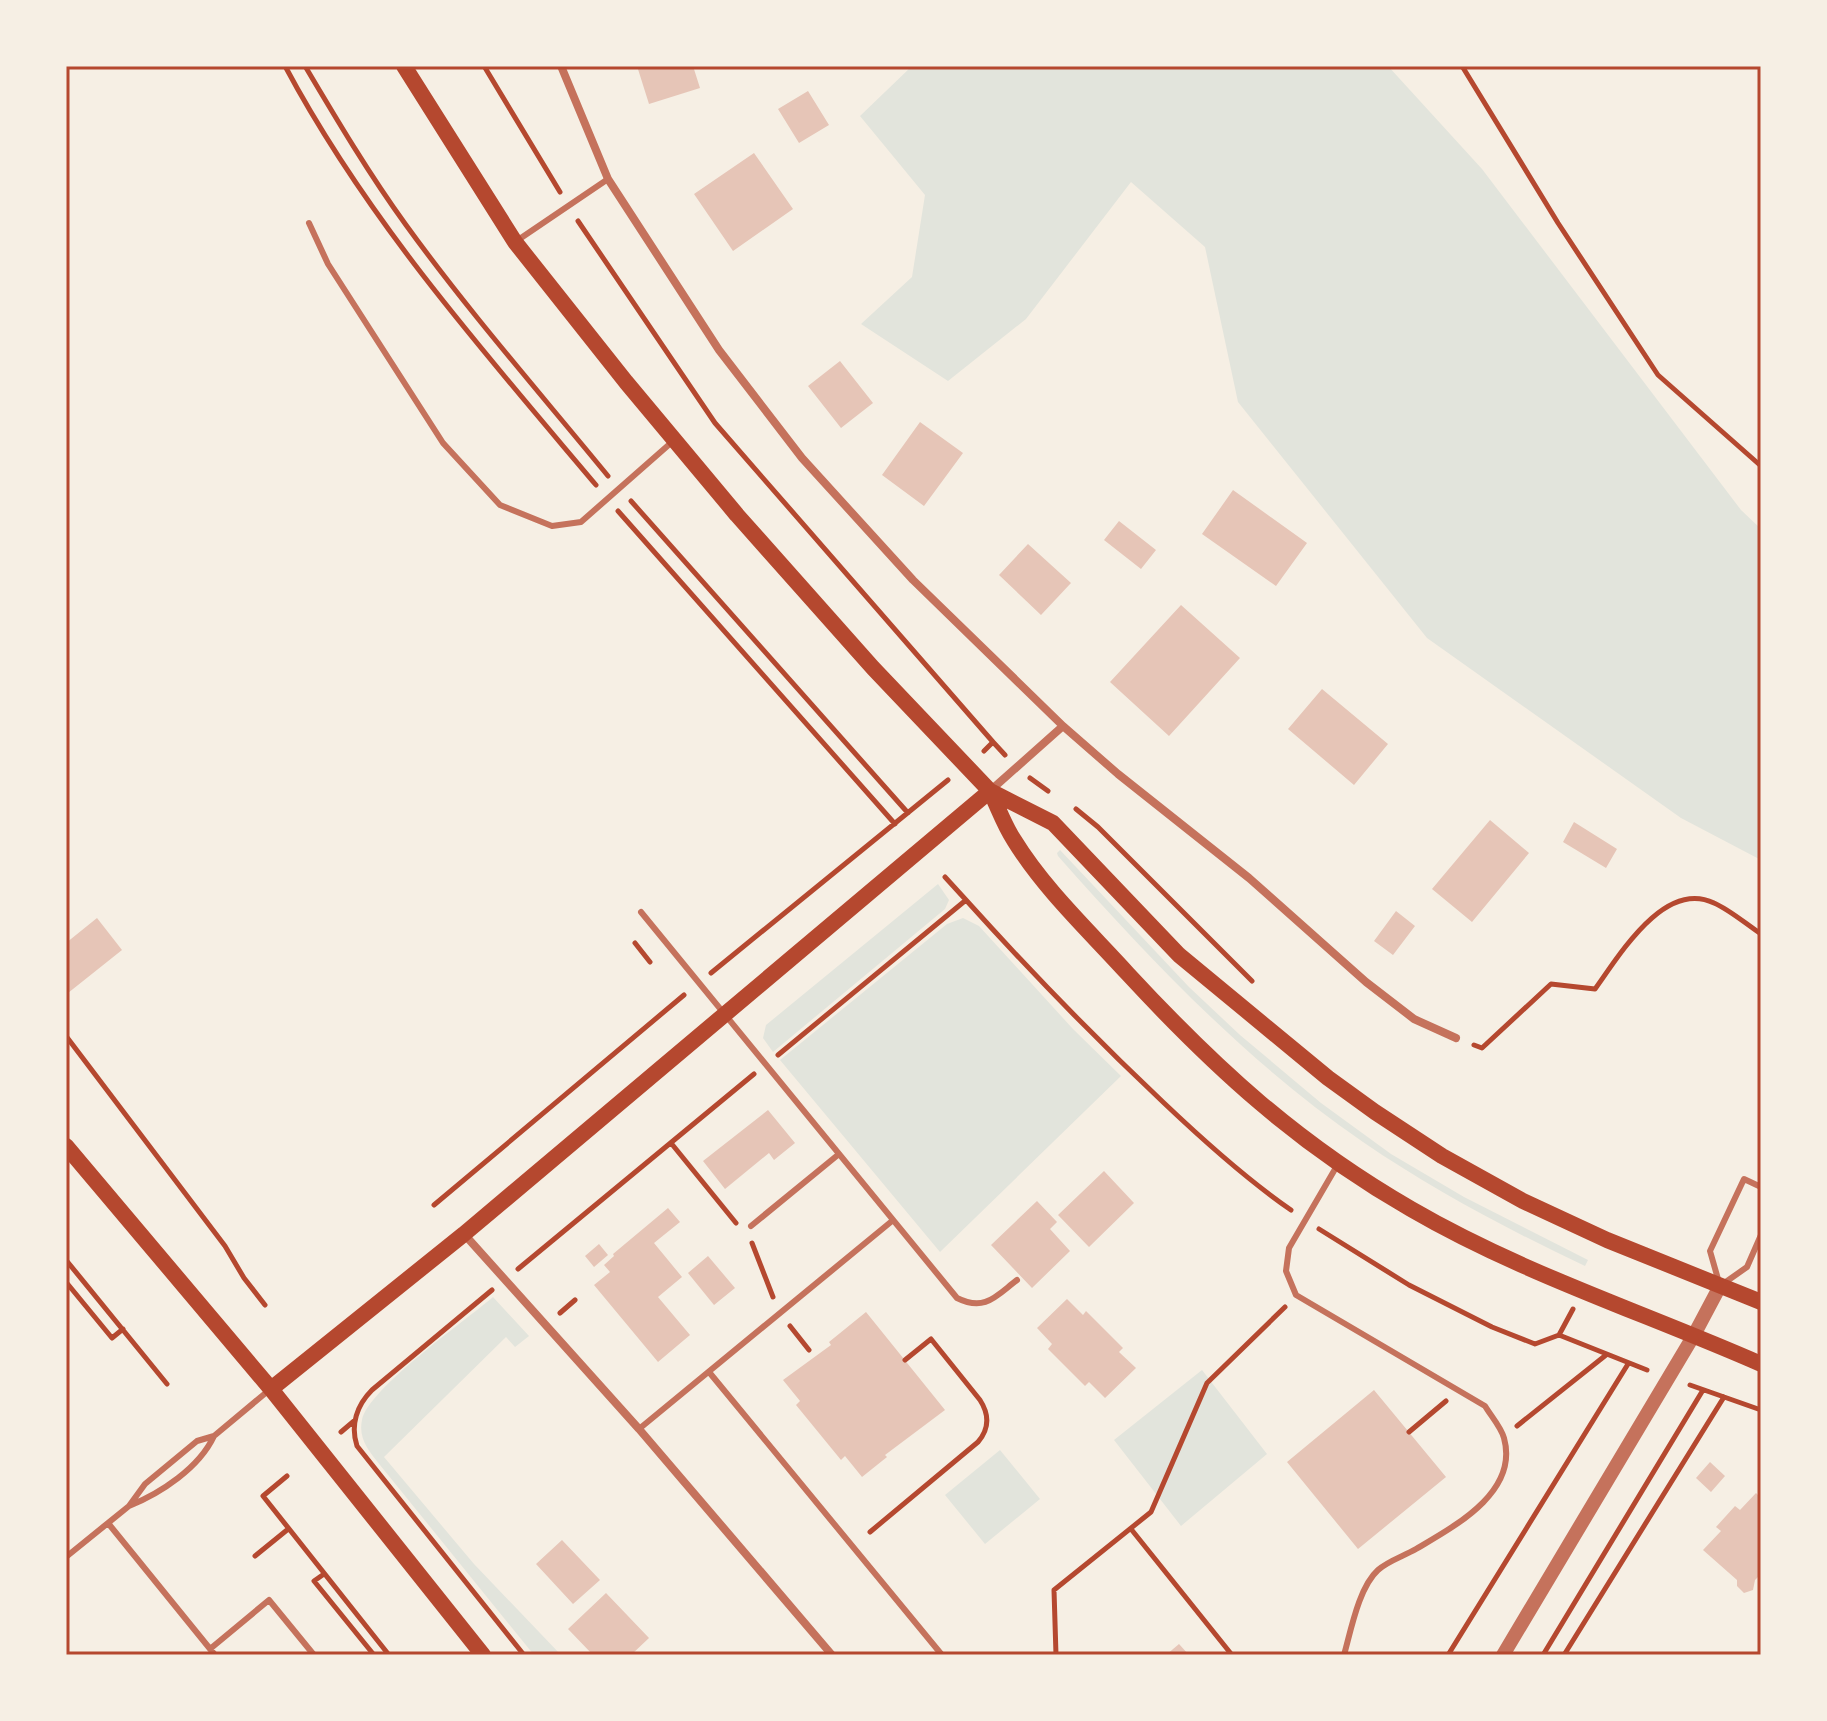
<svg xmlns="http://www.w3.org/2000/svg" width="1827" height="1721" font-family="Manrope,sans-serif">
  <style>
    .green { fill: #e2e4dc }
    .building { fill: #e6c5b7 }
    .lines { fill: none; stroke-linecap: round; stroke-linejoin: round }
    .path { stroke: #b5482f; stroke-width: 5 }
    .service { stroke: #c5725c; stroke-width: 6 }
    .minor { stroke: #c5725c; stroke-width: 8 }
    .tertiary { stroke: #c5725c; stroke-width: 14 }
    .secondary { stroke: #b5482f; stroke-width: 16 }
    .neatline { fill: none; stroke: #b5482f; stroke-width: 3 }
  </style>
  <rect width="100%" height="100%" fill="#f6efe4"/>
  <!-- green -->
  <path class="green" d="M912,66H1388L1482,169L1741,510L1761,529V860L1681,818L1427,638L1238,402L1205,247L1131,182L1026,319L948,381L861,324L912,277L925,195L860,116Z
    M1060,850L1189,987L1240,1035L1321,1103L1391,1154L1464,1197L1588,1260L1585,1266C1509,1230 1433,1190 1363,1142C1248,1063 1151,961 1058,856L1057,853Z
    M938,884L949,900L945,909L773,1052L763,1038L766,1025Z
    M963,918L979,926L1073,1029L1121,1076L940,1252L780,1060L947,924Z
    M493,1297L529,1336L515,1347L506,1337L384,1457L474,1564L561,1655H534L380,1465C369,1451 358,1439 362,1420C368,1389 465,1321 493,1297Z
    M1202,1370L1267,1454L1181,1526L1114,1440Z
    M1000,1450L1040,1499L985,1544L945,1495Z"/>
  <!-- building -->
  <path class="building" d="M637,66H693L700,88L649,104Z
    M808,91L829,125L799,143L778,109Z
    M754,153L793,209L733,251L694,194Z
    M840,361L873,403L841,428L808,386Z
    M920,422L963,453L924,506L882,475Z
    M1233,490L1307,543L1276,586L1202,534Z
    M1119,521L1156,550L1141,569L1104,540Z
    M1028,544L1071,583L1041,615L999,575Z
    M1181,605L1240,658L1169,736L1110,682Z
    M1322,689L1388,744L1354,785L1288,729Z
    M1490,820L1529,853L1472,922L1432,889Z
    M1574,822L1617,849L1606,868L1563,842Z
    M1396,911L1415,926L1393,955L1374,941Z
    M97,918L122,950L68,993L66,990V943Z
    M768,1110L795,1143L774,1160L769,1153L725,1189L703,1161Z
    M1104,1171L1134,1203L1089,1247L1058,1215Z
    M1037,1201L1057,1222L1050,1229L1070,1251L1032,1288L991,1245Z
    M668,1208L680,1222L654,1243L682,1277L658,1297L690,1335L658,1362L594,1285L610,1272L604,1265L614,1256L613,1254Z
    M599,1244L608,1255L594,1267L585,1256Z
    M708,1256L735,1288L714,1305L688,1273Z
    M1067,1299L1083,1315L1086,1311L1123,1348L1119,1352L1136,1368L1105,1398L1089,1382L1085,1386L1048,1349L1052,1344L1037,1328Z
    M866,1312L945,1410L885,1455L887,1457L862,1477L845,1456L841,1460L796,1405L800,1401L783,1380L831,1345L829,1342Z
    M1374,1390L1446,1477L1358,1549L1287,1462Z
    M1710,1462L1725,1476L1711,1492L1696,1478Z
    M1756,1493L1761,1498V1574L1755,1580L1753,1590L1744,1593L1737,1586V1580L1703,1550L1721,1531L1716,1527L1735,1506L1740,1510Z
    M562,1540L600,1580L573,1604L536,1564Z
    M606,1593L649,1638L631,1655H593L568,1629Z
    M1179,1644L1189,1655H1166Z"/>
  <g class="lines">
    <!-- path -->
    <path class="path" d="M285,66C367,220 484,352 596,485
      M305,66C337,120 369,174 406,225C469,312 540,393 608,476
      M484,66L560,192
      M1462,66L1558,223L1658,375L1761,466
      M578,221L715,423L993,742
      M631,501L908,813
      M618,511L895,824
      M984,751L993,742L1005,755
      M1030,778L1048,791
      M1076,809L1098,827L1252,981
      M945,877L966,900
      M635,943L650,962
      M711,973L948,780
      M66,1036L225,1246L244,1278L265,1305
      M1474,1045L1482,1048L1551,984L1595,989C1619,956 1664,879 1714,903C1730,910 1746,924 1761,934
      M778,1055L966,900C1030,971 1095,1038 1164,1103C1204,1141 1246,1179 1291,1210
      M671,1143L736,1223
      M434,1205L684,995
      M1319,1229L1409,1285L1492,1327L1535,1344L1559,1335L1647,1370
      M752,1243L773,1297
      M66,1260L167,1384
      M518,1269L754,1074
      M66,1282L112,1338L123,1329
      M492,1290L372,1390C357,1405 350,1425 357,1446L524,1655
      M560,1313L575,1300
      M790,1326L809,1350
      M1559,1335L1573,1309
      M1690,1385L1761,1410
      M1517,1426L1606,1355
      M341,1432L354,1421
      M1409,1432L1446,1401
      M287,1476L263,1496L389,1655
      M1131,1529L1232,1655
      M870,1532L978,1442C990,1428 989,1414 980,1400L931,1339L905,1360
      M255,1556L287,1530
      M324,1574L314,1581L374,1655
      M1056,1655L1054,1590L1151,1512L1207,1383L1285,1307
      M1448,1655L1628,1364
      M1543,1655L1703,1390
      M1564,1655L1724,1397"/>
    <!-- service -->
    <path class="service" d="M309,223L328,264L443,443L500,505L552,526L581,522L672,442
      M515,242L608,179
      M641,912L957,1298C985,1312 996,1296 1017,1280
      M1338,1164L1289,1248L1286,1271L1296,1295L1485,1406C1491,1416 1501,1427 1504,1438C1519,1492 1455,1526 1416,1549C1404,1556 1388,1561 1378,1570C1359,1587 1351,1630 1344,1655
      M1761,1187L1744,1179L1710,1251L1720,1286L1747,1267L1761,1235
      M751,1226L839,1154
      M709,1372L942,1655
      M639,1429L892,1221
      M129,1506C161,1493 199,1468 214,1436
      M108,1523L215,1655
      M66,1557L129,1506L145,1484L197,1441L214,1436L268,1391
      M210,1649L269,1600L314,1655"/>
    <!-- minor -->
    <path class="minor" d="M561,66L608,179L719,350L802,458L913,580L1063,726L1118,774L1249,878L1366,982L1414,1019L1456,1038
      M991,790L1063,726
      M464,1234L639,1429L832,1655"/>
    <!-- tertiary -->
    <path class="tertiary" d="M1503,1655L1694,1335L1720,1286"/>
    <!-- secondary -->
    <path class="secondary" d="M404,66L515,242L626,382L737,515L873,668L990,791L1053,823L1179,955L1328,1078L1375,1112L1442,1156L1523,1201L1607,1240L1761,1302
      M990,791C998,807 1004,825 1014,840C1044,889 1089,931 1128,974C1216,1069 1298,1144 1411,1209C1521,1273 1645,1313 1761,1364
      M66,1146L271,1389L483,1655
      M271,1389L464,1234L990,791"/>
  </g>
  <!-- border -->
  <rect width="1827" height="1721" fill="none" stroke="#f6efe4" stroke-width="136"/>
  <rect x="68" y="68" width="1691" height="1585" class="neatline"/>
</svg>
